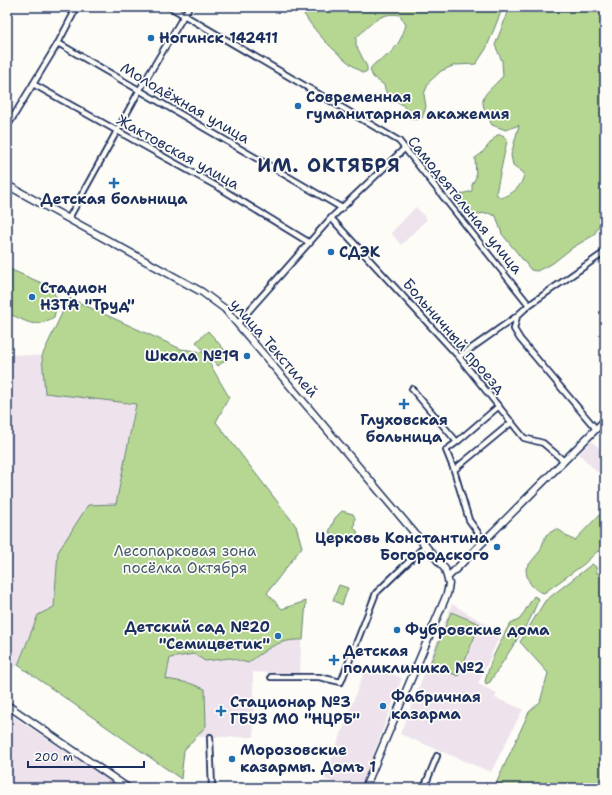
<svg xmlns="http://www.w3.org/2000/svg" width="612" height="795" font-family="'Shantell Sans',sans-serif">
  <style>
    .built { fill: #eee3ec }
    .green { fill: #b6d791; stroke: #688378 }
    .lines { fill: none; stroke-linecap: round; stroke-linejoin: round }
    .street-casing { stroke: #1b2f5e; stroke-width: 8 }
    .secondary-casing { stroke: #1b2f5e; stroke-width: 9 }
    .street { stroke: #fdfcf7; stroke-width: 4.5 }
    .secondary { stroke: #fdfcf7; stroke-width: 6 }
    .poi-dot { fill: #1f6fb2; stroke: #fdfcf7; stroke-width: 1.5 }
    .labels { text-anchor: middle; stroke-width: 3.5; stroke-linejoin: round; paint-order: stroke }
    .poi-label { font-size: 15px; font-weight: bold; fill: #1b2f5e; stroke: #fdfcf7; text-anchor: start }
    .street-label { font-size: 15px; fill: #1b2f5e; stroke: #fdfcf7 }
    .park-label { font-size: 15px; fill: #42596b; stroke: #fdfcf7 }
    .district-label { font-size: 19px; font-weight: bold; letter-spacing: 1px; fill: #1b2f5e; stroke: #fdfcf7 }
  </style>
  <rect width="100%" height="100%" fill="#fdfcf7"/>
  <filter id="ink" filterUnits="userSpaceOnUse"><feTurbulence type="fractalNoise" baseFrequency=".025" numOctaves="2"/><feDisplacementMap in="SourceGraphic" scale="8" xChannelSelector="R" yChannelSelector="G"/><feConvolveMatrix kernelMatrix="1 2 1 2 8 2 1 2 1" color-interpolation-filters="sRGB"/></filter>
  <g filter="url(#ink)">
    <!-- built -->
    <path class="built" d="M416,207L427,219L401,245L391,233Z
      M7,354L42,356L45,393L136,403L116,504L58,552L54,607L38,615L18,665L7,673Z
      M592,441L605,454V465L598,473L579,454Z
      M452,604L501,633L478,684L497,693L495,698L523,709L491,772L400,734Z
      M302,622L300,674L253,672L254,737H188L162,684V648Z
      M367,664L402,678L361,788H351L324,779Z
      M7,710L14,717L121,788H7Z"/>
    <!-- green -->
    <path class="green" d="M300,7H503L486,49L476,64L455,65L441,71L429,82L424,94L426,107L422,118L415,120L410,118C404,96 388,106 384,85L373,77L370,70C374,61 382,60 389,54C398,46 402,37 406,25L400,15C380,11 370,25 356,38V45L367,67V71L363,73C340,58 312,31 300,7Z
      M510,7H605V190L601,207L603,217L594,235L572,248L553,263L537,271L531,270L502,234L496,216L488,213L467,215C459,209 456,203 461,194L472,191V185L476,177L475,158L481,154L497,135H503L507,141L496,193L500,198C512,195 523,186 524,173L513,165L511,155L519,125L506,130L492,125C476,95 482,99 503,76L502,61L495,45Z
      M7,268L51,287L58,301L54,317C33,330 28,321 7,313Z
      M69,298L181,349L203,352L229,397L216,422L296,526L302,547L267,593L282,609L306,601L303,640C278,639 267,649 248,663L230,658L205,661L194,654L170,658L166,679L189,683L205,689L206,726L184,750L181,779L18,665L38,615L54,607L58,552L88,505L116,504L136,404L45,393L42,356Z
      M208,331L230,356L218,366L196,342Z
      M605,509V544L584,564L544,593C532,590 526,580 526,568L540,551L546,535L556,529C564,531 567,539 575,540Z
      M342,511L353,514L355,518L354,528L358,532L356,535L351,536L349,538H347L344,542L339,543L333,540L331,533L329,532L335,518Z
      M592,564L596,567L597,573L605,575V788H494L529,712L540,702L548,673L520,642L545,601Z
      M339,585L348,588L342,605L333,600Z
      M534,596L539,599L530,619L490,682L486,684L485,681L492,659L509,625L520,619Z
      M451,612L480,624L458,676L430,664Z"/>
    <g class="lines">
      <!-- street casing -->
      <g class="street-casing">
        <path id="street" d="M65,7L74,12
          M170,7L399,141L529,305
          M58,43L342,208
          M33,84L220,188L310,243
          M7,127L58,43L77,7
          M69,218L139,91L189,7
          M331,218L459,357L524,438L543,443L564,461
          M517,316L514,329L520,339L596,429
          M238,323L331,218L405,148
          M459,357L517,316L529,305L605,252
          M412,389L457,442L499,406
          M454,470L446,450L457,442
          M484,541L469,520L454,470L512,422
          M271,677H319L341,682L376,593L426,545
          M210,737L212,788
          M424,788L437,756"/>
      </g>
      <!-- secondary casing -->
      <g class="secondary-casing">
        <path id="secondary" d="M7,185L202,292L225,309L445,569L449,584L447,594L365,788
          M448,577L605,420
          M7,705L128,788"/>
      </g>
      <!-- street -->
      <use href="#street" class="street"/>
      <!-- secondary -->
      <use href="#secondary" class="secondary"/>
    </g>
  </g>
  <!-- markers -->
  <g class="poi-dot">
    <circle cx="151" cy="38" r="4"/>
    <circle cx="298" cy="106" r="4"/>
    <path d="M112 177h4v4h4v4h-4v4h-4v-4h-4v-4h4z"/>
    <circle cx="331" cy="252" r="4"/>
    <circle cx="32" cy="297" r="4"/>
    <circle cx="247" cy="356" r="4"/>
    <path d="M402 398h4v4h4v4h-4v4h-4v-4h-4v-4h4z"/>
    <circle cx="497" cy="547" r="4"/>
    <circle cx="397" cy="630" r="4"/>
    <circle cx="278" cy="636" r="4"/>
    <path d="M332 654h4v4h4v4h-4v4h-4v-4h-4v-4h4z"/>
    <circle cx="383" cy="706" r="4"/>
    <path d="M219 705h4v4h4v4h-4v4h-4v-4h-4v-4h4z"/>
    <circle cx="232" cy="759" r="4"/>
  </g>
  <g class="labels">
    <!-- poi labels -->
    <g class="poi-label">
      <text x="159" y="43">Ногинск 142411</text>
      <text x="306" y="102">Современная<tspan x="306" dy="17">гуманитарная акажемия</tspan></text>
      <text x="114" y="204" text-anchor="middle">Детская больница</text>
      <text x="339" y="257">СДЭК</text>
      <text x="40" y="293">Стадион<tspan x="40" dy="17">НЗТА "Труд"</tspan></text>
      <text x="239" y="361" text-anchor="end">Школа №19</text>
      <text x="404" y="425" text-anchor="middle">Глуховская<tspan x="404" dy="17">больница</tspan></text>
      <text x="489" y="543" text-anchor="end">Церковь Константина<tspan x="489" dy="17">Богородского</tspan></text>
      <text x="270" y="632" text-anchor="end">Детский сад №20<tspan x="270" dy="17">"Семицветик"</tspan></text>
      <text x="405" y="635">Фубровские дома</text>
      <text x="343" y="656">Детская<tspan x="343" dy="17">поликлиника №2</tspan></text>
      <text x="391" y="702">Фабричная<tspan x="391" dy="17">казарма</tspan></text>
      <text x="230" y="707">Стационар №3<tspan x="230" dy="17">ГБУЗ МО "НЦРБ"</tspan></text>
      <text x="240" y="755">Морозовские<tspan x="240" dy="17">казармы. Домъ 1</tspan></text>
    </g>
    <!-- street labels -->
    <g class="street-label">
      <text transform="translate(185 103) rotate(30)" y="5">Молодёжная улица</text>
      <text transform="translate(178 152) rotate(29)" y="5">Жактовская улица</text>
      <text transform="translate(465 205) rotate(51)" y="5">Самодеятельная улица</text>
      <text transform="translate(454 336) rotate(49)" y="5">Больничный проезд</text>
      <text transform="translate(274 348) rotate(49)" y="5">улица Текстилей</text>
    </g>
    <!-- park labels -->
    <g class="park-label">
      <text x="185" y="556">Лесопарковая зона<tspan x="185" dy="17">посёлка Октября</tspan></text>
    </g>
    <!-- district labels -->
    <g class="district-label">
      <text x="329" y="172">ИМ. ОКТЯБРЯ</text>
    </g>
  </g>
  <!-- margin -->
  <rect width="612" height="795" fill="none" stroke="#fdfcf7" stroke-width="24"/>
  <rect x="12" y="12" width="588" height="771" fill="none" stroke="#1b2f5e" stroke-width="1.5" filter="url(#ink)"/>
  <!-- scale -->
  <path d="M28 761v6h116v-6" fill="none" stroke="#1b2f5e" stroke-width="2"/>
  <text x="34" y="761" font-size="12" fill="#1b2f5e" stroke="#fdfcf7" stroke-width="3" paint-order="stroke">200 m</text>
</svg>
